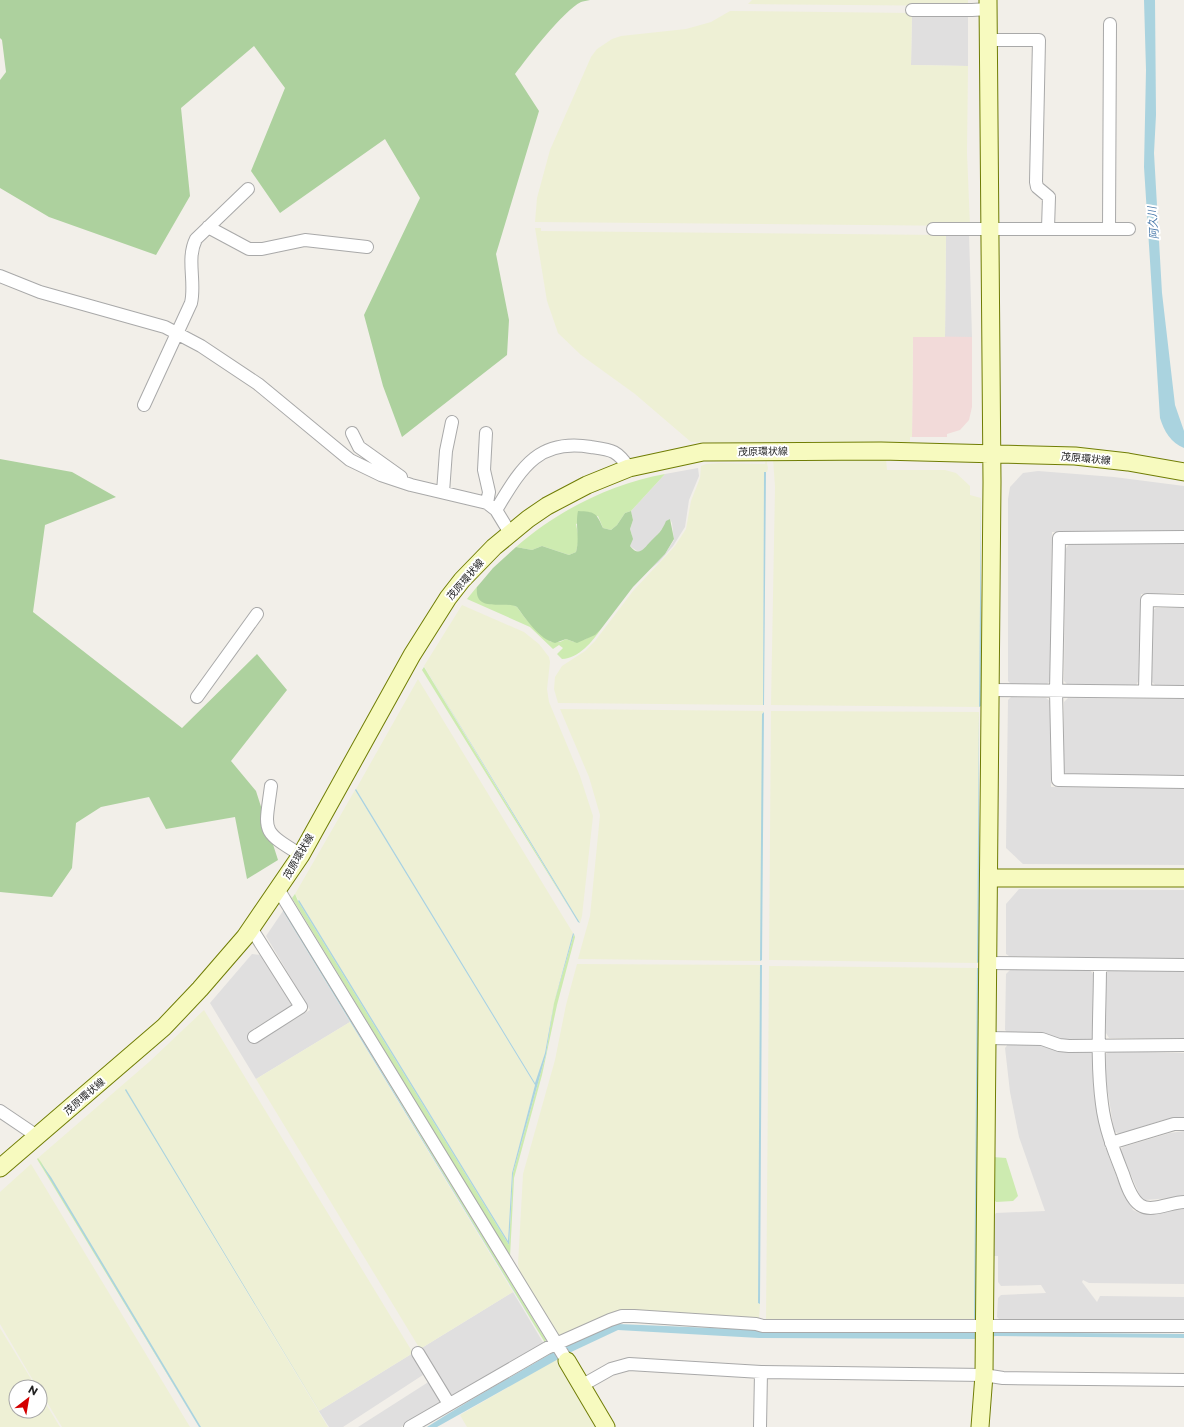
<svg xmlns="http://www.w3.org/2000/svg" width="1184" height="1427" font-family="Montserrat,'Noto Sans JP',sans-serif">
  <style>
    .residential { fill: #e0dfdf }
    .commercial { fill: #f2dad9 }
    .farmland { fill: #eef0d5 }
    .grass { fill: #cdebb0 }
    .forest { fill: #add19e }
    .water { fill: #aad3df }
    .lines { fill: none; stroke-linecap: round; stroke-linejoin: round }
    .street-casing { stroke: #a9a9a9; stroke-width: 14 }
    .secondary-casing { stroke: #707d05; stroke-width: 19 }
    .street { stroke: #fff; stroke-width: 12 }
    .secondary { stroke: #f7fabf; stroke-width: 17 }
    .labels { text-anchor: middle; stroke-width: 4; stroke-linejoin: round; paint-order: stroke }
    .street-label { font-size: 10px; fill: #222; stroke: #fff }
    .water-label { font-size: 11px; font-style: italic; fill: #4a7aab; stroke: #fff }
  </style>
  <rect width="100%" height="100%" fill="#f2efe9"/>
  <!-- residential -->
  <path class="residential" d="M912,13L968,14V66L911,65Z
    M946,233H969L972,337H945Z
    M698,468L699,476L689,500L685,527L673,546L659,562L648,571L665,554L674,540L672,523L670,519L645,550L641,552L637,551L630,546L632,535L630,529L633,520L631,511L665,474Z
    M1038,471L1114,477L1184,486V531L1052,532L1050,681L1046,685L1011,684L1008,681V499L1010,487L1023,473Z
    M1184,542V593L1141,594L1139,680L1136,685H1068L1064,681L1065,550L1069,544Z
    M1156,608H1184V686H1156L1152,682V611Z
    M1011,697L1046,698L1050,701L1051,787L1184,788V865L1023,864L1006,848L1008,700Z
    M1068,698L1184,699V776L1069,775L1064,772V702Z
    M1019,889L1184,890V959L1009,956L1006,954V904Z
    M283,911L350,1022L256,1079L210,1003L252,954L261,955L292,1005L250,1031L257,1042L310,1010L266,936Z
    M1010,970H1090L1093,974V1041H1064L1008,1033L1005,1030L1006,974Z
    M1108,970L1184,971V1039L1109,1038L1106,1033V974Z
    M1034,1042L1093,1050L1094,1095L1099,1125L1109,1157L1120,1186L1133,1210L1139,1213L1145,1214L1184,1209V1284L1089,1283L1083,1280L1082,1282L1097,1302L1100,1296L1184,1297V1323L1001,1321L997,1317L998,1298L1001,1295L1046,1293L1041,1285L1001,1286L998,1282V1256H990L991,1219L996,1213L1045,1211L1019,1137L1010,1092L1005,1048L1009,1043Z
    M1109,1051L1184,1053V1118L1163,1120L1119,1134L1114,1131L1106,1080V1054Z
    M1184,1131V1197L1145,1200L1141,1198L1120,1150L1123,1147L1170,1133Z
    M513,1292L544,1344L450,1398L420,1349Z
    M413,1353L426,1373L343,1427H329L319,1411Z
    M430,1381L443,1401L401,1427H358Z"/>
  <!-- commercial -->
  <path class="commercial" d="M913,336L972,337V407L969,420L960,430L947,434V437H912Z"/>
  <!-- farmland -->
  <path class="farmland" d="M752,0H968V6L748,4Z
    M730,11L912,13L911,65L968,66L967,153L970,226L535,222L537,198L550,150L591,57L597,49L612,39L621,36L686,29L711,22Z
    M535,228H541V231L944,235L946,233L945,337H913L912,437H910V444L812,441L805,443L691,442L635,394L581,355L558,333L547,301Z
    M766,458L768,468L767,472H764L763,705L558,703L554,689L555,677L562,666L585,651L595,641L633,591L675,546L686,529L691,501L700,478L701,466L706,464L720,463L765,464Z
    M773,458L886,459L887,470H945L956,473L970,486V495L981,498L979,707L771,705L775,487Z
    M462,605L524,632L539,644L549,657L550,662L547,689L549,702L580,776L593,816L582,916L580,923L424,666Z
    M418,679L573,933L554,1003L545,1053L535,1083L356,789Z
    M560,709L764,711L762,714L763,782L760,961L578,959L590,916L600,815L589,777Z
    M771,711L979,712L977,963L769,960Z
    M355,790L535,1085L512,1173L508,1241L295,894Z
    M577,964L760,965L758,1303L760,1304L759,1319L641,1312L560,1338L520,1274L518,1264L523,1174L555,1060L566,1005Z
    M769,966L977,968L974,1321L766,1320Z
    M204,1010L413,1353L319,1411L125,1090L328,1427H201L38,1158L149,1062Z
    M350,1022L513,1292L420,1349L256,1079Z
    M31,1164L190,1427H62L40,1391V1387H37L0,1324V1192Z
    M0,1328L36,1387H16V1411H40V1394L60,1427H0Z
    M557,1359V1363L595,1427H467L460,1415Z"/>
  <!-- grass -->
  <path class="grass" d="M665,474L631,511L625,513L617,525L611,530L603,528L598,516L576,524L579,539L576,552L569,555L542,546L532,550L516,547C558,510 611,484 665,474Z
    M480,583L477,587L517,607L525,618L551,642H560L566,639L574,642L586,639L601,629C592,642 579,658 562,659L557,654L563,648L559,645L553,649L530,627L467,599Z
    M424,667L578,922L422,670Z
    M295,894L298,901L509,1245L513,1173L546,1054L554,1003L574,934L575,937L557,1005L542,1075L514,1178L510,1257L292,898Z
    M285,908L546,1340L544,1344V1341L284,910Z
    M993,1157L1006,1158L1018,1196L1013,1201L996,1202L993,1198Z
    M38,1158L41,1162L199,1427L37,1159Z"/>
  <!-- forest -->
  <path class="forest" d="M0,0H590C587,1 583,1 581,2C563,11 528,57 515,74L539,111L496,254L509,320L507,355L402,437L383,386L364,315L420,198L385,139L280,213L251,171L285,88L254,46L181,108L190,196L156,255L49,217L0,188V80L6,72L2,40L0,38Z
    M0,459L72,472L116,497L45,525L33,612L182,728L257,654L287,690L231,761L256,791L278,860L247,879L235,817L166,829L149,797L101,807L76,823L72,868L52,897L0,892Z
    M578,511C595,512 596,512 603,528L611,530L617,525L625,513L631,511L633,520L630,529L633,539L630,546C639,558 644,548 651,541C658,534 662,531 666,521L670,519L674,539L665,554L633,587L601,629L595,635L577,643L566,639L555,643C539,639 526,619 517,607C504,600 474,614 477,587L493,568L516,547L532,550L542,546L569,555L576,552C580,537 575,526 578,511Z"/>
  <!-- water -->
  <path class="water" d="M1144,0H1155L1156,115L1154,153L1162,293L1175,405L1184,431V448C1171,443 1164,431 1160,418L1144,167L1146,70Z
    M764,472H766L764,705H763Z
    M981,498V706L979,707Z
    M424,666L580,923L578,922Z
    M764,712L762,960L760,961L762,714Z
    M979,712V962L977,963Z
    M356,789L535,1083L545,1053L554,1003L573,933L574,934L554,1003L546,1054L513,1173L509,1245L298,901L299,900L508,1241L512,1173L535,1085L355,790Z
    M284,910L544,1341L283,911Z
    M760,965H762L760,1304L758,1303Z
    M977,968H979L976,1321H974Z
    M126,1089L147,1124L329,1427L125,1090Z
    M40,1162L51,1177L201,1427H199Z
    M618,1324L759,1330L1184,1334V1338L996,1336L975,1339L759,1338L618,1330L569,1353L437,1427H427C462,1405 498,1384 535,1363C562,1347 588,1332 618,1324Z"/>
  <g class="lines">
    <!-- street casing -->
    <g class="street-casing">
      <path id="street" d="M912,10H972L988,9
        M988,38L997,40H1039L1036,182L1037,187L1049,197L1048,228
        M208,227L249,249H262L305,240L367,247
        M933,229H1129
        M1109,229L1110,24
        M0,276L40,292L165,327L201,346L258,384L350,460L381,475L411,485L487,503L496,510L510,533
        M144,405L191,303C196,282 186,259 196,239L248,189
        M352,433L359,447L401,477
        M486,433L484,470L489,492L487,503
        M443,492L446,451L452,422
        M496,510C521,469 537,438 591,447C612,450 617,450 629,468
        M1184,537L1059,538L1056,691L1058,780L1184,782
        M990,690L1184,692
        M1145,691L1147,600L1184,601
        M197,697L257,614
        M271,786C265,832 260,830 301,855
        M278,889L567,1361
        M251,928L301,1007L254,1037
        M988,963L1184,965
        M1100,965C1100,1011 1096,1059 1102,1104C1105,1129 1114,1151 1123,1174C1126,1183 1131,1199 1140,1205C1151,1213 1171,1202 1184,1202
        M987,1038L1042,1039L1059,1045L1069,1046L1184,1045
        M0,1111L37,1136
        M1111,1143L1174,1124H1184
        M418,1353L449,1404
        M581,1386L611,1369L629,1364L761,1372L984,1375L1003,1378L1184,1380
        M410,1427L547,1348L610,1320L622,1316H634L756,1324L763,1326H1184
        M760,1427L761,1372"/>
    </g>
    <!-- secondary casing -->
    <g class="secondary-casing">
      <path id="secondary" d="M989,878H1184
        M0,1168L164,1027L200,989L245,937L301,855L412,655L448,598L462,580L494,547L528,519L547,506L587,485L629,468L703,452L881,451L1075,456L1128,462L1184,472
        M567,1361L606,1427
        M980,1427L984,1375L992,482L988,0"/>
    </g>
    <!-- street -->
    <use href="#street" class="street"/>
    <!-- secondary -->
    <use href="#secondary" class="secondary"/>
  </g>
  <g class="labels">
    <!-- street labels -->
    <g class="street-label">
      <text transform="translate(763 451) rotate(-1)" y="4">茂原環状線</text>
      <text transform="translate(1086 458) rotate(5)" y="4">茂原環状線</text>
      <text transform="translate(465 579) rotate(-49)" y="4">茂原環状線</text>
      <text transform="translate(298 856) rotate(-60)" y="4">茂原環状線</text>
      <text transform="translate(84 1096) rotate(-41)" y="4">茂原環状線</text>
    </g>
    <!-- water labels -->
    <g class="water-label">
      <text transform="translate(1153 223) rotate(-94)" y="4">阿久川</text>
    </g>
  </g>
  <!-- north arrow -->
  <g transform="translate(28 1399) rotate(31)"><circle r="19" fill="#ffffff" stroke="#a7a7a7"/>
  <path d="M0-3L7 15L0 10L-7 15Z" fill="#d40000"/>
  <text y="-6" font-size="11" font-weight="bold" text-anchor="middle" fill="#222222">N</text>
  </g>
</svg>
